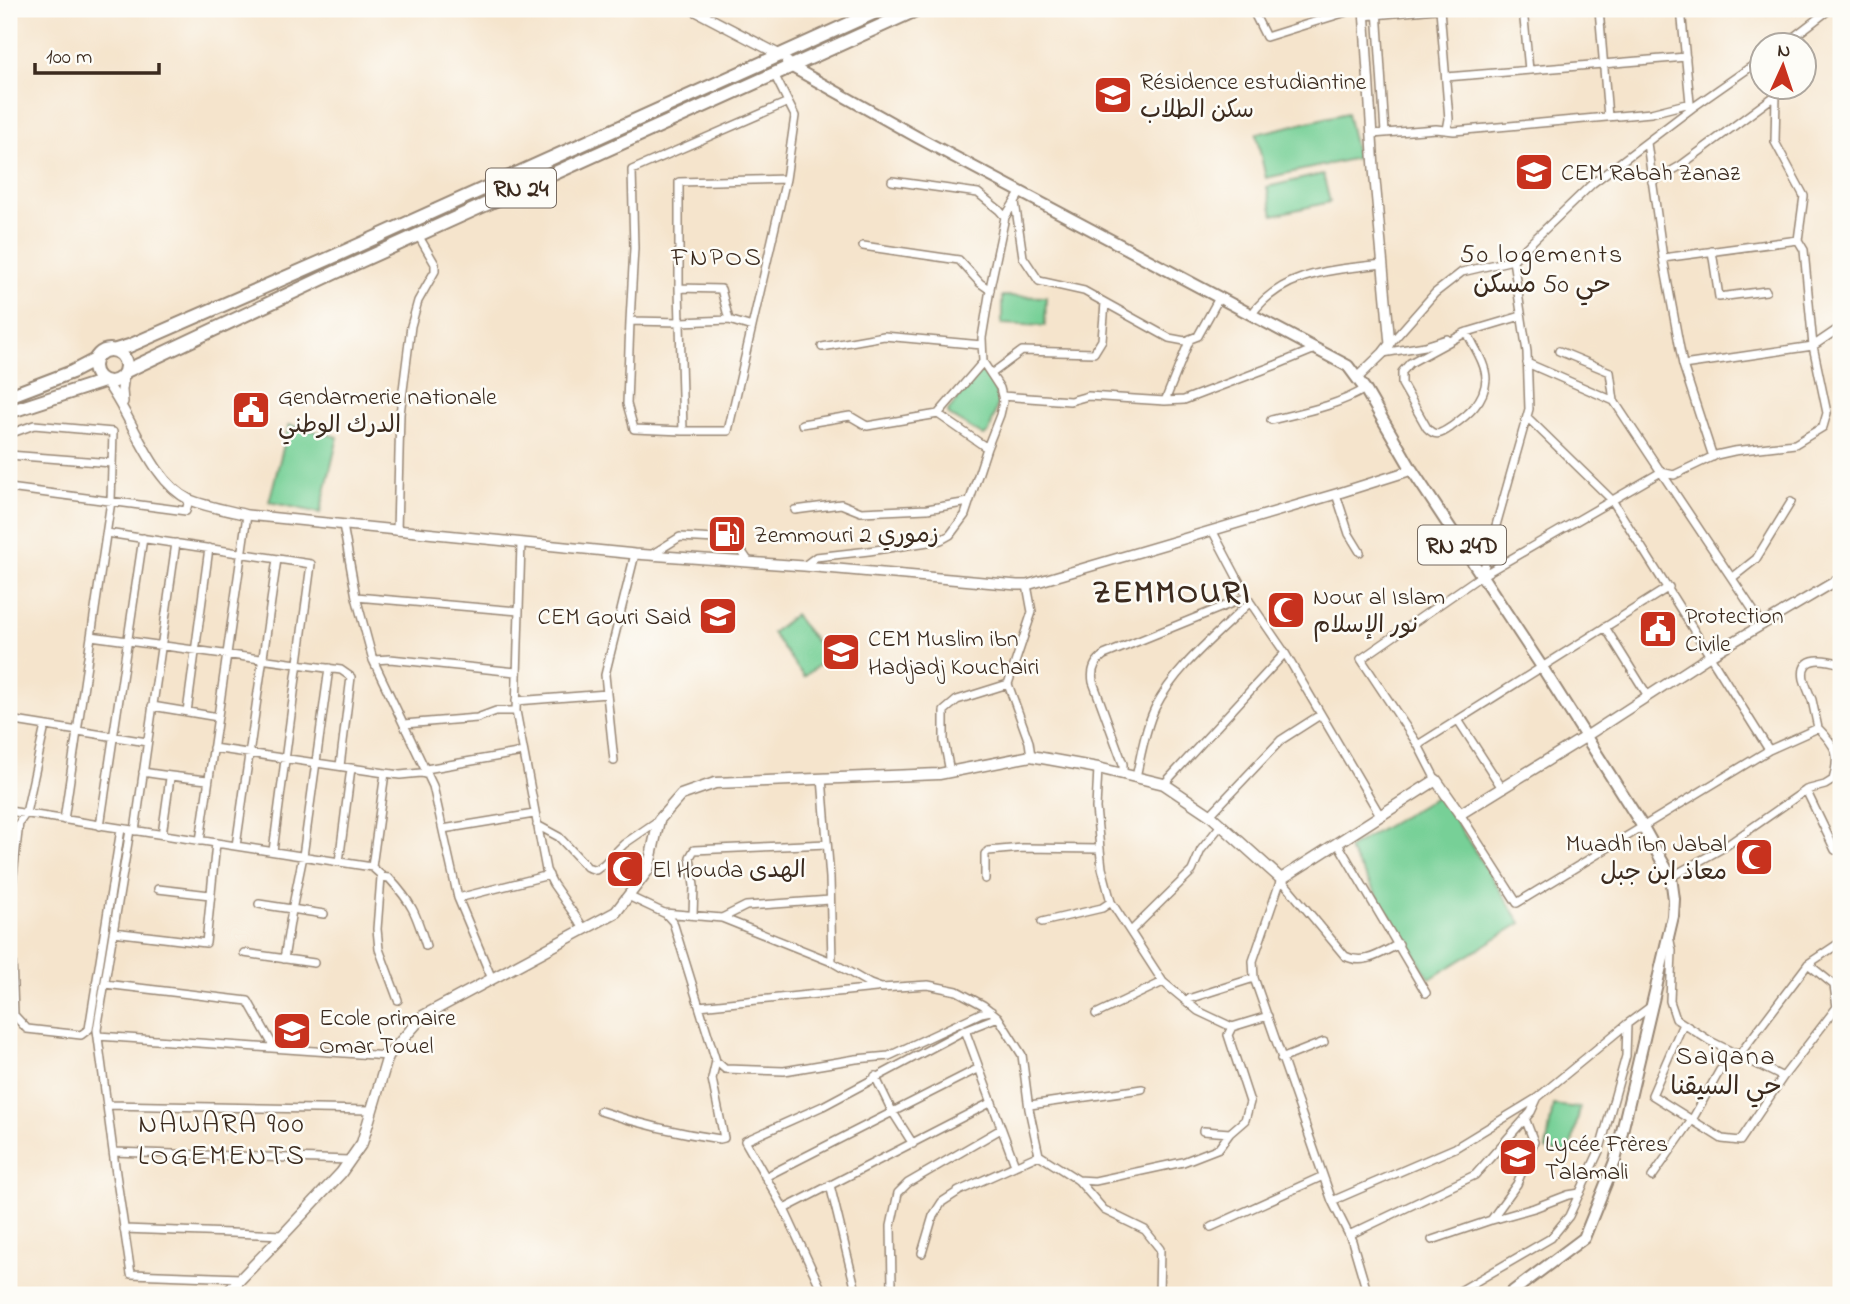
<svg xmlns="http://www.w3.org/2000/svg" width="1850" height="1304" font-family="'Indie Flower','Playpen Sans Arabic',sans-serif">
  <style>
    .green { fill: #77d097; stroke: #597d5a; stroke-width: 2 }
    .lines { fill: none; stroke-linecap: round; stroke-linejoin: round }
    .minor-casing { stroke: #988775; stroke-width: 10 }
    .tertiary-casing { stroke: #988775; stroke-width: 12 }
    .secondary-casing { stroke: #988775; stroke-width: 13 }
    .primary-casing { stroke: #988775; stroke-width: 14 }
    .trunk-casing { stroke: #988775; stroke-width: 16 }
    .minor { stroke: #fff; stroke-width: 7 }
    .tertiary { stroke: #fff; stroke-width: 9 }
    .secondary { stroke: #fff; stroke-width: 10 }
    .primary { stroke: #fff; stroke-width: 10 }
    .trunk { stroke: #fff; stroke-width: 12 }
    .labels { text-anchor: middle; stroke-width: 5; stroke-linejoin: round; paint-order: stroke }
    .shield { fill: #fdfcf7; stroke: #75695f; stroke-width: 2 }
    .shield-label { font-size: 23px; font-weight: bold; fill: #3b2a1e }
    .poi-label { font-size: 24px; fill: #3b2a1e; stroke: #fdfcf7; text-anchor: start }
    .neighbourhood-label { font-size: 26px; letter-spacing: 2px; fill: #3b2a1e; stroke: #fdfcf7 }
    .quarter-label { font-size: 28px; letter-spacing: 2px; fill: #3b2a1e; stroke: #fdfcf7 }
    .district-label { font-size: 32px; font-weight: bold; letter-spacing: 2px; fill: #3b2a1e; stroke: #fdfcf7 }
  </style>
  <rect width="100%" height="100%" fill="#fdfcf7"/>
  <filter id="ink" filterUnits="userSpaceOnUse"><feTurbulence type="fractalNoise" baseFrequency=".0143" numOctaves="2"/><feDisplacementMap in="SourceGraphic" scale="14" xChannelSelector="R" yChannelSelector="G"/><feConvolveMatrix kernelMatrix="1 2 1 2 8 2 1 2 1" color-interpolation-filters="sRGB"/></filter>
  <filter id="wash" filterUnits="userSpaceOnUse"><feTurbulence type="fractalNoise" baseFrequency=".00686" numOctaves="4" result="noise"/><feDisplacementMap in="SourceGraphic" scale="28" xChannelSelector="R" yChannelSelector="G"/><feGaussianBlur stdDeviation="1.57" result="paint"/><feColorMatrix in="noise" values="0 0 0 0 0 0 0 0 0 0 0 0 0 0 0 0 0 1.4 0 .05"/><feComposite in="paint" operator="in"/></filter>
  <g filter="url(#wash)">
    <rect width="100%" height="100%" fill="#f5e4cc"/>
    <!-- green -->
    <path class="green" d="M1347,113L1357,158L1266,178L1256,134Z
      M1323,174L1330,202L1273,215L1267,187Z
      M1002,296L1046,297L1045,326L1002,324Z
      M981,369L988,374L999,400L989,432L984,436L949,415L948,411Z
      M289,425L338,437L320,513L269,502Z
      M794,615L828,657L804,677L772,633Z
      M1439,795L1521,923L1430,979L1348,849Z
      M1553,1105L1580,1108L1570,1153L1546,1150Z"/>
  </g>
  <g filter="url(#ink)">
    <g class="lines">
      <!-- minor casing -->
      <g class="minor-casing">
        <path id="minor" d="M1252,9L1266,37L1356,9
          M1377,9L1385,133
          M1440,9L1449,119L1447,130
          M1523,9L1529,70
          M1599,9L1608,117
          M1364,16L1436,9
          M1782,46L1830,9
          M774,74L795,116L786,179L679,182V288L721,289L729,320L681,322L630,321L634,248L632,170L788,102
          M1446,77L1686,57
          M1772,88L1776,95L1775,142L1804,196L1798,240
          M1372,134L1436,129L1454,131L1651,113L1690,103L1681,9
          M1647,143L1663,258L1683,365L1713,457
          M892,181L978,193L999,210L1005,217
          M1652,182L1680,166L1776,95
          M1015,202L1023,257L1039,281L1084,291L1169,338L1185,341L1198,336L1219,298
          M863,246L959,260L980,283L990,290
          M1712,251L1719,297L1766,291
          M679,288L683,431H728L786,179
          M1251,315C1282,271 1334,270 1383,264
          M729,320L752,327
          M630,321L627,404L634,429L683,431
          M1467,332C1473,346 1486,363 1486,379C1485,401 1468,415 1451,427C1442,433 1436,438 1427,428L1402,384V372L1410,363Z
          M1464,333L1521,316
          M1390,344L1435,293L1462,272L1513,260L1593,183L1692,108L1762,59
          M822,347L884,336L982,345
          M1559,351L1610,372L1614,401
          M1383,353L1425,346L1447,339
          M1527,363L1614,401L1661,472L1674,475L1716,455L1734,451L1795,444L1823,427L1827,413L1813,346L1804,250L1798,240L1663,258
          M1683,365L1813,346L1841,327
          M991,374L1022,351L1094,353L1102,340L1105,303
          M1002,396L1070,401L1088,396L1165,401L1190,339
          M1165,401L1184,400L1276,365L1315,349
          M938,414L987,448
          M1271,420C1303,412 1337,406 1365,389
          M802,424L850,416L867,426L938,414L983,362
          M9,434L34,425L113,432L111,501L64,820
          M9,455L112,463
          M9,488L186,511L189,500
          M1336,494L1349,534L1360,552
          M795,510L841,504L861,512L927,509L969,502
          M343,525L356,597
          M1212,530L1250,602L1285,653L1380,815
          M397,531L400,414L411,326L418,301L435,271V264L418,235
          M107,533L311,564L273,851
          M521,543L516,711L546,870L553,884L585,930
          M651,555L680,537L734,540L749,562
          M804,566L816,557L869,551L941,540L950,535L965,515L987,448L1000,415L1003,402L1002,396L1000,388L983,362L982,338L991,283L1005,217L1021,192
          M1483,575L1661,472L1763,625
          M1732,578L1756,559L1791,502
          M1027,585L1032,612L1008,684L1029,742L1031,756
          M1605,627L1648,696
          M91,636L341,670L351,677L340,766
          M373,660L390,659L516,672
          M516,701L607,694
          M152,706L218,717
          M187,712L209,548
          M9,720L147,742
          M1458,720L1502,788
          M404,724L477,718L496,711H516
          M45,726L26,813L19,823L10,902L14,1015L27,1029L81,1035L89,1029L121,829
          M1418,745L1669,587
          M1769,750L1818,728C1816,719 1814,709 1812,700C1809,693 1806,686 1804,679C1799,653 1828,660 1841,664
          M614,761L605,675L635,554
          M1098,768L1096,808L1100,849L1102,868L1111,902L1163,982L1198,1011L1232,1027L1268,1016
          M426,769L523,752
          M143,772C165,776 186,778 208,780
          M950,772L944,741V711L957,700L1008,684
          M385,773L400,775L421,773L428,775
          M1123,774V764L1093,682C1091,671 1094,662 1104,655L1247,597
          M1136,777C1141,755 1145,729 1155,708C1176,666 1217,635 1250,602
          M822,778L830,878L832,962
          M1436,780L1418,745L1361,659L1482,575L1529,409L1527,352L1513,260
          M1164,784L1285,653
          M1806,790L1835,850
          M9,811L372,867L385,773L213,748
          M1460,814L1517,903L1769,750L1612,500L1528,418
          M1210,815L1281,740L1320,715
          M537,825L559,837L587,867L596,870L604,864L624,844L659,820
          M100,826L143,538
          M443,829L534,814
          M130,830L97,1030L116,1174L131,1274L241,1278
          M135,831L176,543
          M162,835L170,778
          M200,841L247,515
          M1337,842L1426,993
          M236,846L277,559
          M339,862L351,768
          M372,867L381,875V877L389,878C412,903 416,913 426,946
          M381,877L377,929L379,949L398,1000
          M1671,877L1723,848L1806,790L1825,785L1833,780C1840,754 1837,747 1818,728
          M985,879V854L988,851L1023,848L1100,849
          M158,889L210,895
          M628,896L664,913L722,918L832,962L870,984L881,988L928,985L957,991L983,1005L998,1017L1022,1055L1029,1109L1039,1155L1078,1180L1104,1210L1145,1230L1160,1249L1159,1295
          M458,898L549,875
          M259,904L324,914
          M665,913L673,922L716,1061L725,1069L784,1071L856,1059L889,1056L981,1013L991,1011
          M693,915L694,886L690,857L694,850L827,844
          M722,918L746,906L830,900
          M1042,922L1102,908L1111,902
          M1131,931L1192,871L1201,850L1221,825
          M113,932L206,943L216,843
          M1669,936L1672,951L1670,1001L1676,1019L1710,1041L1783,1077
          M244,953L314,963
          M284,959L292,910L303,856L329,668
          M492,979L458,898L433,786L373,660L356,597L519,611
          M105,984L248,1001L274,1047
          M1185,1000L1254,978
          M699,1006L876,988
          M1096,1014L1163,982
          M1683,1024L1652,1095L1722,1139L1740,1141L1783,1077L1837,1007L1834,985L1808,964
          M965,1030L1015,1165
          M98,1036L388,1056
          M1739,1055L1808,964L1841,942
          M1281,1059L1324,1042
          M875,1076L892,1111L913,1144
          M107,1105L371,1110
          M1030,1105L1142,1089
          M600,1111C639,1124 678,1133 720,1139L724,1138L712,1079L716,1061
          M1203,1131L1230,1133
          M113,1152L349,1160
          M765,1177L979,1068
          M1652,1177L1692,1120L1720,1070
          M1078,1180L1095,1181L1183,1162L1219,1148L1230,1133L1245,1120L1250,1102L1228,1035L1232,1027
          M830,1185L857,1295
          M1332,1201L1455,1148L1537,1098L1627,1024L1650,1007
          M784,1209L992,1102
          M1492,1220L1534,1208L1568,1195L1580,1193
          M1211,1227L1323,1176
          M124,1229L283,1235
          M1349,1235L1475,1175L1531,1112L1537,1099
          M1432,1240L1491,1220L1517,1184L1534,1142L1525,1118
          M922,1253L933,1216L942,1202L959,1191L1039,1155
          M892,1286L891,1226L898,1193L908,1183L1001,1129
          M824,1295L784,1209L745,1141L823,1106L965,1030L998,1017
          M1368,1295L1352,1241L1332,1201L1254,978L1253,961L1281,879L1345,956C1364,966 1381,953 1399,944
          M1453,1295L1551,1238L1569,1216L1600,1149L1626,1056L1627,1024"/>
      </g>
      <!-- tertiary casing -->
      <g class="tertiary-casing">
        <path id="tertiary" d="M692,9L780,55
          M1357,378L1383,353L1390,344L1374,169L1364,9
          M106,382C132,415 150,481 190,500C204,506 231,511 247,515L635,554L804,566L1017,585H1027L1336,494L1412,470
          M123,402L122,390L124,374
          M1585,737L1711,655L1841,578"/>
      </g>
      <!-- secondary casing -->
      <g class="secondary-casing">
        <path id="secondary" d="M225,1295L283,1235L341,1173L362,1143L388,1056L423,1016L616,912L648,870L659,820L681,795L715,783L939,774L1031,756L1098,768L1164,784L1210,815L1281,879L1436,780L1460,814L1585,737"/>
      </g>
      <!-- primary casing -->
      <g class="primary-casing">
        <path id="primary" d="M787,62L792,67L917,137L1348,366L1365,389L1412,470L1542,667L1643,827L1671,877L1674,899L1673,916L1615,1161L1584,1238L1508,1295"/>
      </g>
      <!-- trunk casing -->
      <g class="trunk-casing">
        <path id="trunk" d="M94 366a16 16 0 1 1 32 0a16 16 0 1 1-32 0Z
          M116,350L129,346L328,259L882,9
          M126,371L334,273L918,9
          M9,396L72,372L95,360
          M9,412L104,381"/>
      </g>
      <!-- minor -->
      <use href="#minor" class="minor"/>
      <!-- tertiary -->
      <use href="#tertiary" class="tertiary"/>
      <!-- secondary -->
      <use href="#secondary" class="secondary"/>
      <!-- primary -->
      <use href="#primary" class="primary"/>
      <!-- trunk -->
      <use href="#trunk" class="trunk"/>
    </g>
  </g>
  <!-- icons -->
  <defs>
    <g id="school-square" transform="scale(2.0125)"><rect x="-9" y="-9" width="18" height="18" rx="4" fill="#c8321e" stroke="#fdfcf7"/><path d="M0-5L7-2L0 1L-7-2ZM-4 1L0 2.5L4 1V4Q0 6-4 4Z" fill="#fff"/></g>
    <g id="civic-square" transform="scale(2.0125)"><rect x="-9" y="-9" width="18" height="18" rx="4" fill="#c8321e" stroke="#fdfcf7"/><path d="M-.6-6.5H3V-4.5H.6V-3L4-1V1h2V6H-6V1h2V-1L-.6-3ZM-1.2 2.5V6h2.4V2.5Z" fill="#fff"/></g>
    <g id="fuel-square" transform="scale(2.0125)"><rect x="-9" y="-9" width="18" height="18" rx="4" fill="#c8321e" stroke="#fdfcf7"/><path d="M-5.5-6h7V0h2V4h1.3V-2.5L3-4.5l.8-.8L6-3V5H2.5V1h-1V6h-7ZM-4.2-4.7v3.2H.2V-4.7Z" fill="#fff"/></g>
    <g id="mosque-square" transform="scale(2.0125)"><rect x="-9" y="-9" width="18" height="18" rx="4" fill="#c8321e" stroke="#fdfcf7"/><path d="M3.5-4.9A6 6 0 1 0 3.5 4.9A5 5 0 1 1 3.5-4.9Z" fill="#fff"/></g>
  </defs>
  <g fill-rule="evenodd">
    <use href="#school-square" x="1113" y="95"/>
    <use href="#school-square" x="1534" y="172"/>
    <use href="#civic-square" x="251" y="410"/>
    <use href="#fuel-square" x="727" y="534"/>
    <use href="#mosque-square" x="1286" y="610"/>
    <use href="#school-square" x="718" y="616"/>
    <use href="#civic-square" x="1658" y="629"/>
    <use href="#school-square" x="841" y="652"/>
    <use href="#mosque-square" x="1754" y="857"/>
    <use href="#mosque-square" x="625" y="869"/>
    <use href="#school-square" x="292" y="1031"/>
    <use href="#school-square" x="1518" y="1157"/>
  </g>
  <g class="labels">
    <!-- shield labels -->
    <g class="shield">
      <rect x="486" y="168.5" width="70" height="39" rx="5"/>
      <rect x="1418" y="525.5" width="88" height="39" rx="5"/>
    </g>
    <g class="shield-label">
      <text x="521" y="196">RN 24</text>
      <text x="1462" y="553">RN 24D</text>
    </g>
    <!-- poi labels -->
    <g class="poi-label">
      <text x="1140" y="89">Résidence estudiantine<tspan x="1140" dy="28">سكن الطلاب</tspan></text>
      <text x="1561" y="180">CEM Rabah Zanaz</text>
      <text x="278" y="404">Gendarmerie nationale<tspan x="278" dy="28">الدرك الوطني</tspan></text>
      <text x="754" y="542">Zemmouri 2 زموري</text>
      <text x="1313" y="604">Nour al Islam<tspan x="1313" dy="28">نور الإسلام</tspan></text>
      <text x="1685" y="623">Protection<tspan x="1685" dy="28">Civile</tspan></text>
      <text x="691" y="624" text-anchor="end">CEM Gouri Said</text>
      <text x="868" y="646">CEM Muslim ibn<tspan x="868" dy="28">Hadjadj Kouchairi</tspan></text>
      <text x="1727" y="851" text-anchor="end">Muadh ibn Jabal<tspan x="1727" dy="28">معاذ ابن جبل</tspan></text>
      <text x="652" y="877">El Houda الهدى</text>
      <text x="319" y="1025">Ecole primaire<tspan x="319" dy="28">Omar Touel</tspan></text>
      <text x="1545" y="1151">Lycée Frères<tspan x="1545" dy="28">Talamali</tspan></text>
    </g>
    <!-- neighbourhood labels -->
    <g class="neighbourhood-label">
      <text x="1542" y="262">50 logements<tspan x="1542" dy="30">حي 50 مسكن</tspan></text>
      <text x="717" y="265">FNPOS</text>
      <text x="1726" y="1064">Saiqana<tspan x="1726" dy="30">حي السيقنا</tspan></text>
    </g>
    <!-- quarter labels -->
    <g class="quarter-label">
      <text x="222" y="1132">NAWARA 900<tspan x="222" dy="32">LOGEMENTS</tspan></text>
    </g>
    <!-- district labels -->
    <g class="district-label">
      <text x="1172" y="602">ZEMMOURI</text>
    </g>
  </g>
  <!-- margin -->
  <rect width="1850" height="1304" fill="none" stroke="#fdfcf7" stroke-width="35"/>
  <!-- north arrow -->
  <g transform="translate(1783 66) rotate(3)"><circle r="33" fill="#fdfcf7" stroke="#afa8a0" stroke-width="2"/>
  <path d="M0-5L12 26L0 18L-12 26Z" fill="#c8321e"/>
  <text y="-10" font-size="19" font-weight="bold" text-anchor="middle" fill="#3b2a1e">N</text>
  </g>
  <!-- scale -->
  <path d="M35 63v10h124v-10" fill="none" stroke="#3b2a1e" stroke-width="3.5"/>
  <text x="46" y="63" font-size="21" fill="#3b2a1e" stroke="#fdfcf7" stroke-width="5" paint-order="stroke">100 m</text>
</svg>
